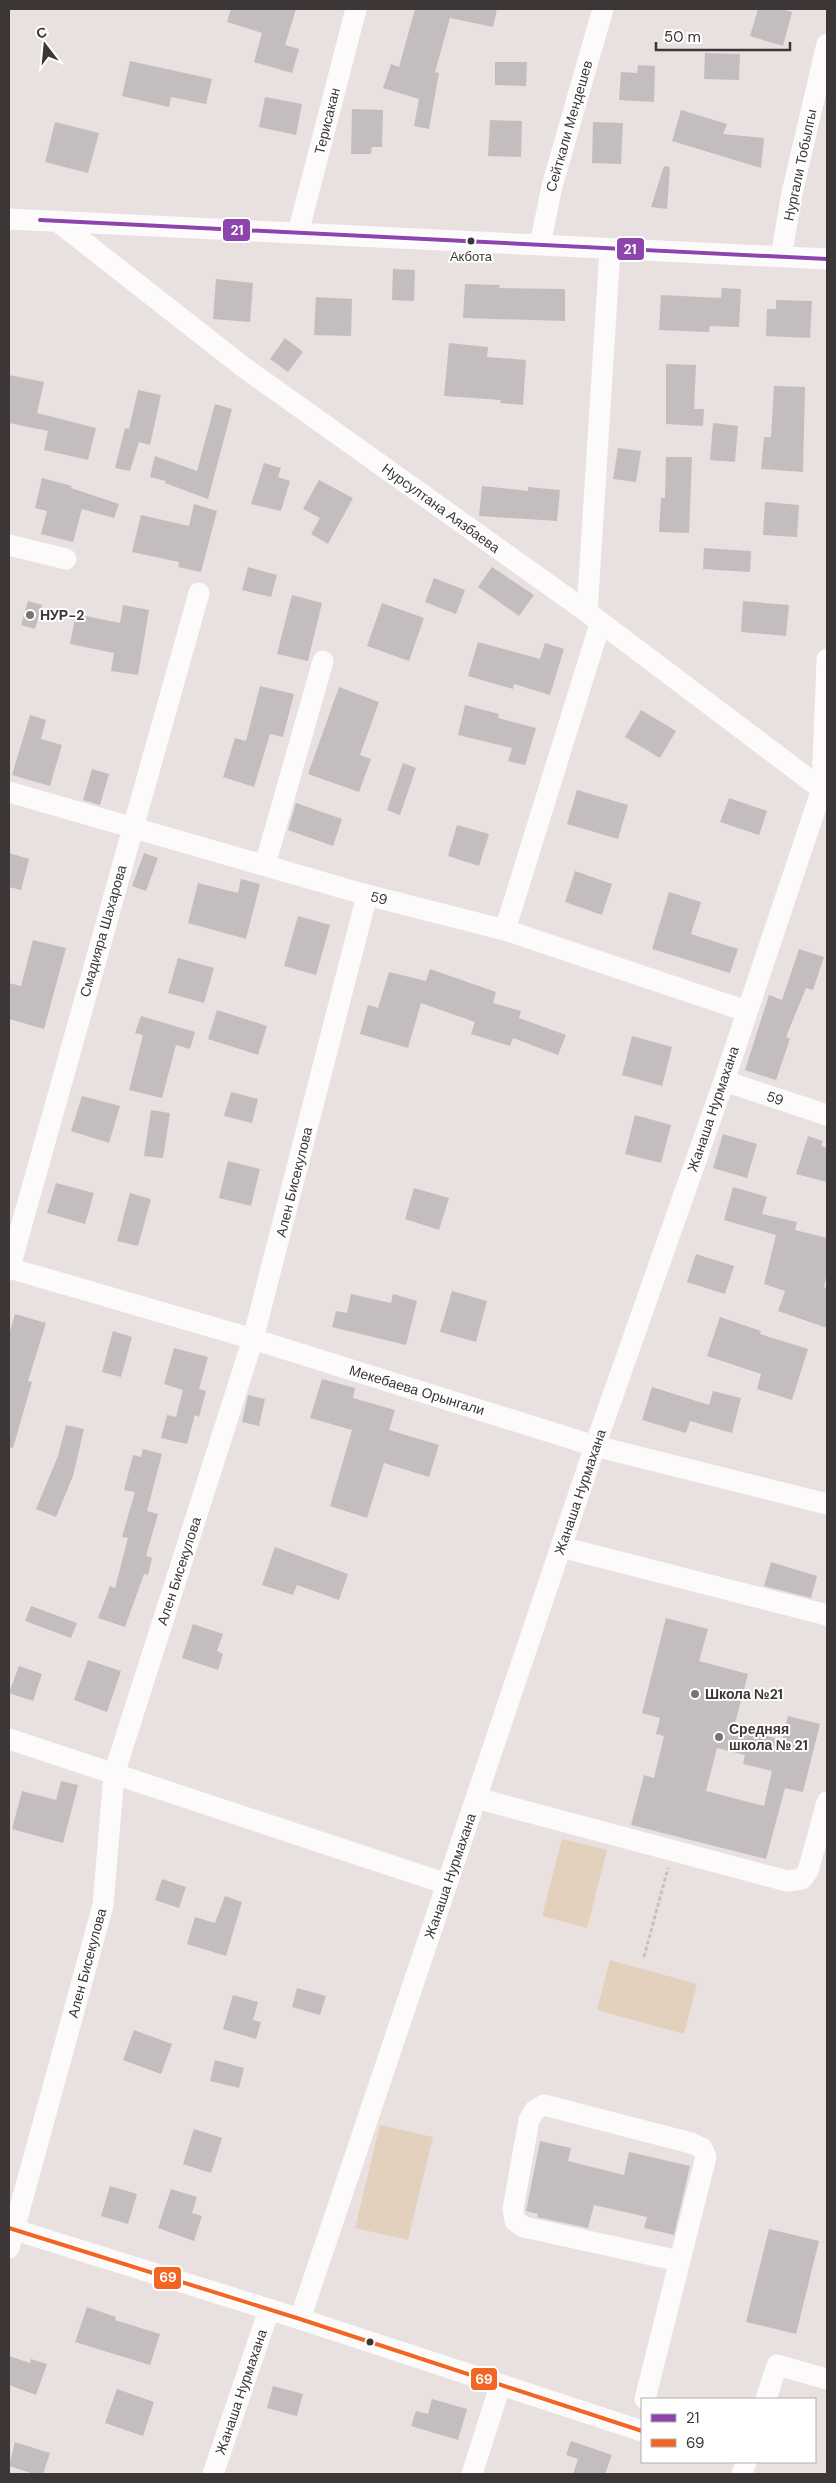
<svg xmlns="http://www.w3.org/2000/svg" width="836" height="2483" font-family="'DM Sans',sans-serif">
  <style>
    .green { fill: #e4d1bd }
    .building { fill: #c4bdbf; fill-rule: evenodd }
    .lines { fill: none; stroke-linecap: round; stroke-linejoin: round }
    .path { stroke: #c4c2c2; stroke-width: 3; stroke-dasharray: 4 2.5; stroke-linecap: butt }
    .minor { stroke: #fcfafa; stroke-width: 21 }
    .bus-1-casing { stroke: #fff; stroke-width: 8 }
    .bus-2-casing { stroke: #fff; stroke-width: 8 }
    .bus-1 { stroke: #8e44ad; stroke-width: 4 }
    .bus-2 { stroke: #f26522; stroke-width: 4 }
    .bus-dot { fill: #3c3636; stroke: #fff; stroke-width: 2 }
    .poi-dot { fill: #797272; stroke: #fff; stroke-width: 2 }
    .labels { text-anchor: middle; stroke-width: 4; stroke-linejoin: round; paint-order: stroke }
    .bus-label { font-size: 13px; fill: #3c3636; stroke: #fff }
    .street-label { font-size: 14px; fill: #3c3636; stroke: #fff }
    .poi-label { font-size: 14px; font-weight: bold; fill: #3c3636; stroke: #fff; text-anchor: start }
    .line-badge { stroke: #fff; stroke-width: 2 }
    .badge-label { font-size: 14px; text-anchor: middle; font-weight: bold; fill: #fff }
  </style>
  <rect width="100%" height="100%" fill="#e9e0e0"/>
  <!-- green -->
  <path class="green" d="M562,1839L607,1850L587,1928L542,1916Z
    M610,1960L697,1984L684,2034L597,2010Z
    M380,2125L433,2137L408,2240L355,2228Z"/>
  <!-- building -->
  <path class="building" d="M231,9H296L285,45L299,49L292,73L254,62L262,33L227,22Z
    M415,9H497L493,27L450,18L435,72L439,73L429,129L414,126L419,99L383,88L391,64L399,67Z
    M758,9H781L792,12L783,46L750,36Z
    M705,53L740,54L739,80L704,79Z
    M130,61L212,79L206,104L171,97L169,107L122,96Z
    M495,62H527L526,86L495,85Z
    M638,65L655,66L654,102L619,100L621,72L637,73Z
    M265,97L302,104L296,135L259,127Z
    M352,109L383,110L382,147H372L371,154H351Z
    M681,110L727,124L723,134L764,138L761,168L672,141Z
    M490,120L522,121L521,157L488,156Z
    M55,122L99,133L88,173L45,162Z
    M593,122L623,123L621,164L592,163Z
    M664,166L670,167L667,209L651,207Z
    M393,269L415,270L414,301L392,300Z
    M216,279L253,283L250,322L213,319Z
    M465,284L500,285L499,288L565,289V321L463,318Z
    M722,288L741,289L739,327L710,326L709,332L659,330L661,295L721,298Z
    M316,297L352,299L351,336L314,335Z
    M776,300L812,301L810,338L766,336L767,309H776Z
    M285,338L303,352L288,372L270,359Z
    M449,343L488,347L487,357L526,360L523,405L500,403L501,400L444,396Z
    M666,364L696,365L694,409H704L703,426L666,424Z
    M9,375L44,382L37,413L96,428L88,460L44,450L48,431L9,423Z
    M774,386L805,387L803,472L761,469L764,437H771Z
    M138,390L161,395L150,445L139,442L130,471L115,468L125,428L129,429Z
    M215,404L232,409L208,499L165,483L166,481L150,477L155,456L197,471Z
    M713,423L738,426L735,462L710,460Z
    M618,448L641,451L636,482L613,479Z
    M666,457H692L689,533L659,532L661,498H665Z
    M264,463L281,468L278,477L290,481L281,511L251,504Z
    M42,478L72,486L71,488L119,504L114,518L82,509L73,542L41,534L47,511L35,508Z
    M319,480L353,498L328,544L311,534L320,518L303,509Z
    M482,486L528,491V487L560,490L557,521L479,516Z
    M765,502L799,505L797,537L763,535Z
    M194,504L217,511L201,572L178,567L179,562L132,552L141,515L189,526Z
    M704,548L751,551L750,572L703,569Z
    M248,567L277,575L271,597L242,590Z
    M492,567L534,595L519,616L478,587Z
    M434,578L465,590L456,614L425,602Z
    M292,595L322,603L308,661L277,654Z
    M28,601L42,605L35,629L21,625Z
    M743,601L789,605L786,636L741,632Z
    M382,603L424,618L409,661L367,646Z
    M123,605L149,610L138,675L111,671L114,653L70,644L76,614L120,623Z
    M478,642L540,659L545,643L564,649L550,695L514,684L513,689L468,676Z
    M260,686L294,694L283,737L270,734L254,787L223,777L235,738L246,741Z
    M339,687L379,702L360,755L371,759L359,792L308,774Z
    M465,705L499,714L498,718L536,728L525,765L508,761L512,748L458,735Z
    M641,710L676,731L660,758L625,737Z
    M30,715L46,720L41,739L62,745L50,786L12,775Z
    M403,763L416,768L400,815L387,810Z
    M92,769L109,774L100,805L83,800Z
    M577,790L628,805L618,839L567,824Z
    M729,798L767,811L759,835L720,822Z
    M296,803L342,819L333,846L288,830Z
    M457,825L489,834L479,866L448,856Z
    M9,853L29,859L21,890L9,887Z
    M144,853L158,858L146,891L132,886Z
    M575,871L612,884L602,915L565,902Z
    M241,879L260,884L246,939L188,923L198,883L238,893Z
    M669,892L701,902L691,934L738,949L730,973L652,949Z
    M298,916L330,925L316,975L284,966Z
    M33,940L66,948L44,1029L9,1019V983L21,986Z
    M799,949L824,957L813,990L806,988L786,1037L790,1039L776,1080L745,1070L769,995L782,1000Z
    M178,958L214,968L204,1003L168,993Z
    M430,969L496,992L493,1003L521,1011L519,1018L566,1035L558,1055L513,1038L510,1046L471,1034L475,1022L421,1003L408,1048L360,1034L368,1005L378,1008L389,972L426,981Z
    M217,1010L267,1026L258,1055L208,1039Z
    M141,1016L195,1032L190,1049L176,1045L162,1098L129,1090L143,1035L135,1033Z
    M632,1036L672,1047L662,1086L622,1075Z
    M231,1092L258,1099L252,1123L224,1116Z
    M82,1096L120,1106L109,1143L71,1131Z
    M151,1110L170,1113L163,1158L144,1156Z
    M635,1115L671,1125L661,1163L625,1154Z
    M723,1134L757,1144L747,1178L713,1168Z
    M808,1136L823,1141L821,1146L827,1148V1182L796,1174Z
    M228,1161L260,1169L251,1206L219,1198Z
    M56,1183L94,1193L85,1224L47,1213Z
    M733,1187L767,1197L762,1214L797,1222L795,1230L827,1238V1272L824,1287L827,1288V1328L778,1311L785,1291L764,1284L776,1235L724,1220Z
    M414,1188L449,1198L439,1230L405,1219Z
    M130,1193L151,1199L138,1246L117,1241Z
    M696,1254L734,1266L725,1294L687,1282Z
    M452,1291L487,1301L476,1342L440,1332Z
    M351,1294L391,1303L393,1294L417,1301L406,1345L332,1327L336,1311L347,1313Z
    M15,1314L46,1323L28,1381L32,1382L13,1448L9,1447V1335Z
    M720,1317L761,1331L760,1334L808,1349L792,1400L757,1389L761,1374L707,1356Z
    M113,1331L132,1337L121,1377L102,1372Z
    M174,1348L208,1357L199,1389L206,1391L199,1417L195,1415L187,1444L161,1438L167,1415L176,1417L183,1390L164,1384Z
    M322,1379L355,1388L353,1398L395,1410L389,1430L439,1445L429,1477L384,1463L367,1518L330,1506L352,1430L310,1418Z
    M652,1387L709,1405L713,1391L741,1398L732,1433L690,1421L686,1433L642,1420Z
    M248,1395L265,1399L259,1426L242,1422Z
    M66,1425L84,1429L73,1476L56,1517L36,1509L58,1456Z
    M143,1449L162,1454L147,1511L158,1514L146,1556L152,1558L148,1575L144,1574L125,1627L98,1618L110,1586L115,1588L128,1538L122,1537L135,1492L124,1490L133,1455L141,1457Z
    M275,1547L348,1574L339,1600L297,1585L293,1595L262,1585Z
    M771,1562L817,1576L811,1598L764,1586Z
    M31,1606L77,1623L71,1638L25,1621Z
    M666,1618L708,1629L699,1661L748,1674L734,1727L782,1740L788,1716L820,1724L803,1792L785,1788L766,1859L631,1825L644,1775L654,1778L664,1736L656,1734L660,1718L642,1713ZM717,1748L745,1755L743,1764L772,1771L764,1806L706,1791Z
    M193,1624L223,1634L217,1651L223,1654L218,1670L182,1658Z
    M88,1660L121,1671L107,1712L74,1700Z
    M19,1666L42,1674L33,1701L9,1693Z
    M61,1781L78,1785L63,1843L12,1829L22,1791L56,1800Z
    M162,1879L186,1887L179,1908L155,1900Z
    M225,1896L242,1902L226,1956L187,1944L195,1917L215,1923Z
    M297,1988L326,1996L320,2015L292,2007Z
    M233,1995L258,2002L253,2020L261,2022L256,2039L223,2029Z
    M134,2030L172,2044L161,2074L123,2060Z
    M215,2060L244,2068L239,2088L210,2081Z
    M194,2129L222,2138L211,2173L183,2164Z
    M540,2141L571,2148L568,2161L624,2175L629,2152L690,2166L674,2235L644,2228L647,2217L594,2205L588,2228L537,2217L538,2214L526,2211Z
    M110,2186L137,2194L128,2224L101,2216Z
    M171,2189L197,2197L192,2213L202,2216L194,2241L158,2228Z
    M769,2229L819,2241L796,2334L746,2322Z
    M87,2307L116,2317L115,2320L160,2334L150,2365L75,2342Z
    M9,2356L30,2363L31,2359L47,2364L36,2395L9,2385Z
    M273,2386L303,2394L297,2416L267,2408Z
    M117,2389L154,2402L143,2436L105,2423Z
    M432,2399L467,2409L458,2440L411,2426L416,2411L428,2414Z
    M571,2441L612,2455L605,2474H573L578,2459L566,2455Z
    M15,2442L50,2453L43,2474H34L9,2466Z"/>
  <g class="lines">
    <!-- path -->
    <path class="path" d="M644,1957L668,1868"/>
    <!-- minor -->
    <path class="minor" d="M9,219L827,259
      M57,221L242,366L587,612L827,793
      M298,233L356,9
      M540,245L552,186L603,9
      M781,257L792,193L827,44
      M9,545L66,559
      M587,612L610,250
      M9,792L367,895L505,930L746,1011
      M265,865L323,661
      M505,930L600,624
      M724,1081L827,1115
      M9,1268L253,1339L595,1446L827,1504
      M9,1270L199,593
      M561,1547L827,1615
      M9,1739L447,1884
      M476,1798L787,1881L802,1879L808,1871L827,1802
      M9,2228L300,2319L642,2431
      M9,2248L103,1905L114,1774L253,1339L367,895
      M300,2319L595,1446L724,1081L822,789L827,659
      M645,2399L706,2157L702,2148L691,2143L544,2105L535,2110L529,2120L513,2209L515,2221L524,2227L679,2261
      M766,2399L777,2365L827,2379
      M213,2474L269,2310
      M472,2474L500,2386
      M742,2474L746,2462"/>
    <!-- bus-1 casing -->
    <g class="bus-1-casing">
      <path id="bus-1" d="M40,220L827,259"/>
    </g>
    <!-- bus-2 casing -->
    <g class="bus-2-casing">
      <path id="bus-2" d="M9,2228L300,2319L642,2431"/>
    </g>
    <!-- bus-1 -->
    <use href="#bus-1" class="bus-1"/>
    <!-- bus-2 -->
    <use href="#bus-2" class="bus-2"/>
  </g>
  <!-- markers -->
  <g class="bus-dot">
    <circle cx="471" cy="241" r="4.5"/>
    <circle cx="370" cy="2342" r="4.5"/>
  </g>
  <g class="poi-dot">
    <circle cx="30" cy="615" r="5"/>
    <circle cx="695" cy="1694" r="5"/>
    <circle cx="719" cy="1737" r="5"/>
  </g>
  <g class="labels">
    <!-- bus labels -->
    <g class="bus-label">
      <text x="471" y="261">Акбота</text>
    </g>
    <!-- street labels -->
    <g class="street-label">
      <text transform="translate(327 121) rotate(-76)" y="5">Терисакан</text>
      <text transform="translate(569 126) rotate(-74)" y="5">Сейткали Мендешев</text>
      <text transform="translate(800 165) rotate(-78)" y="5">Нургали Тобылгы</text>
      <text transform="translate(441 508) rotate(36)" y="5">Нурсултана Аязбаева</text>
      <text transform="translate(379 898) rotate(14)" y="5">59</text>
      <text transform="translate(103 931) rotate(-74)" y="5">Смадияра Шахарова</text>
      <text transform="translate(775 1098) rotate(18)" y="5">59</text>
      <text transform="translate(713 1109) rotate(-71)" y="5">Жанаша Нурмахана</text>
      <text transform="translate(294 1182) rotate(-76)" y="5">Ален Бисекулова</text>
      <text transform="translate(417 1390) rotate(17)" y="5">Мекебаева Орынгали</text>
      <text transform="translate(580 1492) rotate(-71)" y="5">Жанаша Нурмахана</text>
      <text transform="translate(179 1571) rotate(-72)" y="5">Ален Бисекулова</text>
      <text transform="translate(450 1876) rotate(-71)" y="5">Жанаша Нурмахана</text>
      <text transform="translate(87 1963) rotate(-75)" y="5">Ален Бисекулова</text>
      <text transform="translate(241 2392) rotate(-71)" y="5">Жанаша Нурмахана</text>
    </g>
    <!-- poi labels -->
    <g class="poi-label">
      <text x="40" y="620">НУР-2</text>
      <text x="705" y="1699">Школа №21</text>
      <text x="729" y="1734">Средняя<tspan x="729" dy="16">школа № 21</tspan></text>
    </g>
  </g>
  <g class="line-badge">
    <rect x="222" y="218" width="29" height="24" rx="5" fill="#8e44ad"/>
    <rect x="616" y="237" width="29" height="24" rx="5" fill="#8e44ad"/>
    <rect x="153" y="2266" width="29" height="24" rx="5" fill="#f26522"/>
    <rect x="470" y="2367" width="28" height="24" rx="5" fill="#f26522"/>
  </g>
  <g class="badge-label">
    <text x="237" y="235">21</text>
    <text x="630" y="254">21</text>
    <text x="168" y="2282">69</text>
    <text x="484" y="2384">69</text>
  </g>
  <!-- border -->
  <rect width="836" height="2483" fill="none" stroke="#3c3636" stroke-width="20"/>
  <!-- legend -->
  <rect x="641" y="2398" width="175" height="65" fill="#ffffff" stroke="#b1afaf"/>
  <rect x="651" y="2414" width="25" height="8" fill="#8e44ad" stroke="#b1afaf"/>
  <text x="686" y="2423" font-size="15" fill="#3c3636">21</text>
  <rect x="651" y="2439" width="25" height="8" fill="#f26522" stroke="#b1afaf"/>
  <text x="686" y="2448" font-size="15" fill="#3c3636">69</text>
  <!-- north arrow -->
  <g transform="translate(45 45) rotate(344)" stroke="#ffffff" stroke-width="4" paint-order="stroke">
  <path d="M0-4L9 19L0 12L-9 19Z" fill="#3c3636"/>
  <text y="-8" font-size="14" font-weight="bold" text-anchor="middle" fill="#3c3636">С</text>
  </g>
  <!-- scale -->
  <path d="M656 42v8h134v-8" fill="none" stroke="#3c3636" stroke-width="2.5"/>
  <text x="664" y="42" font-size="15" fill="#3c3636" stroke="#ffffff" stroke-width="4" paint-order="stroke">50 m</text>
</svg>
